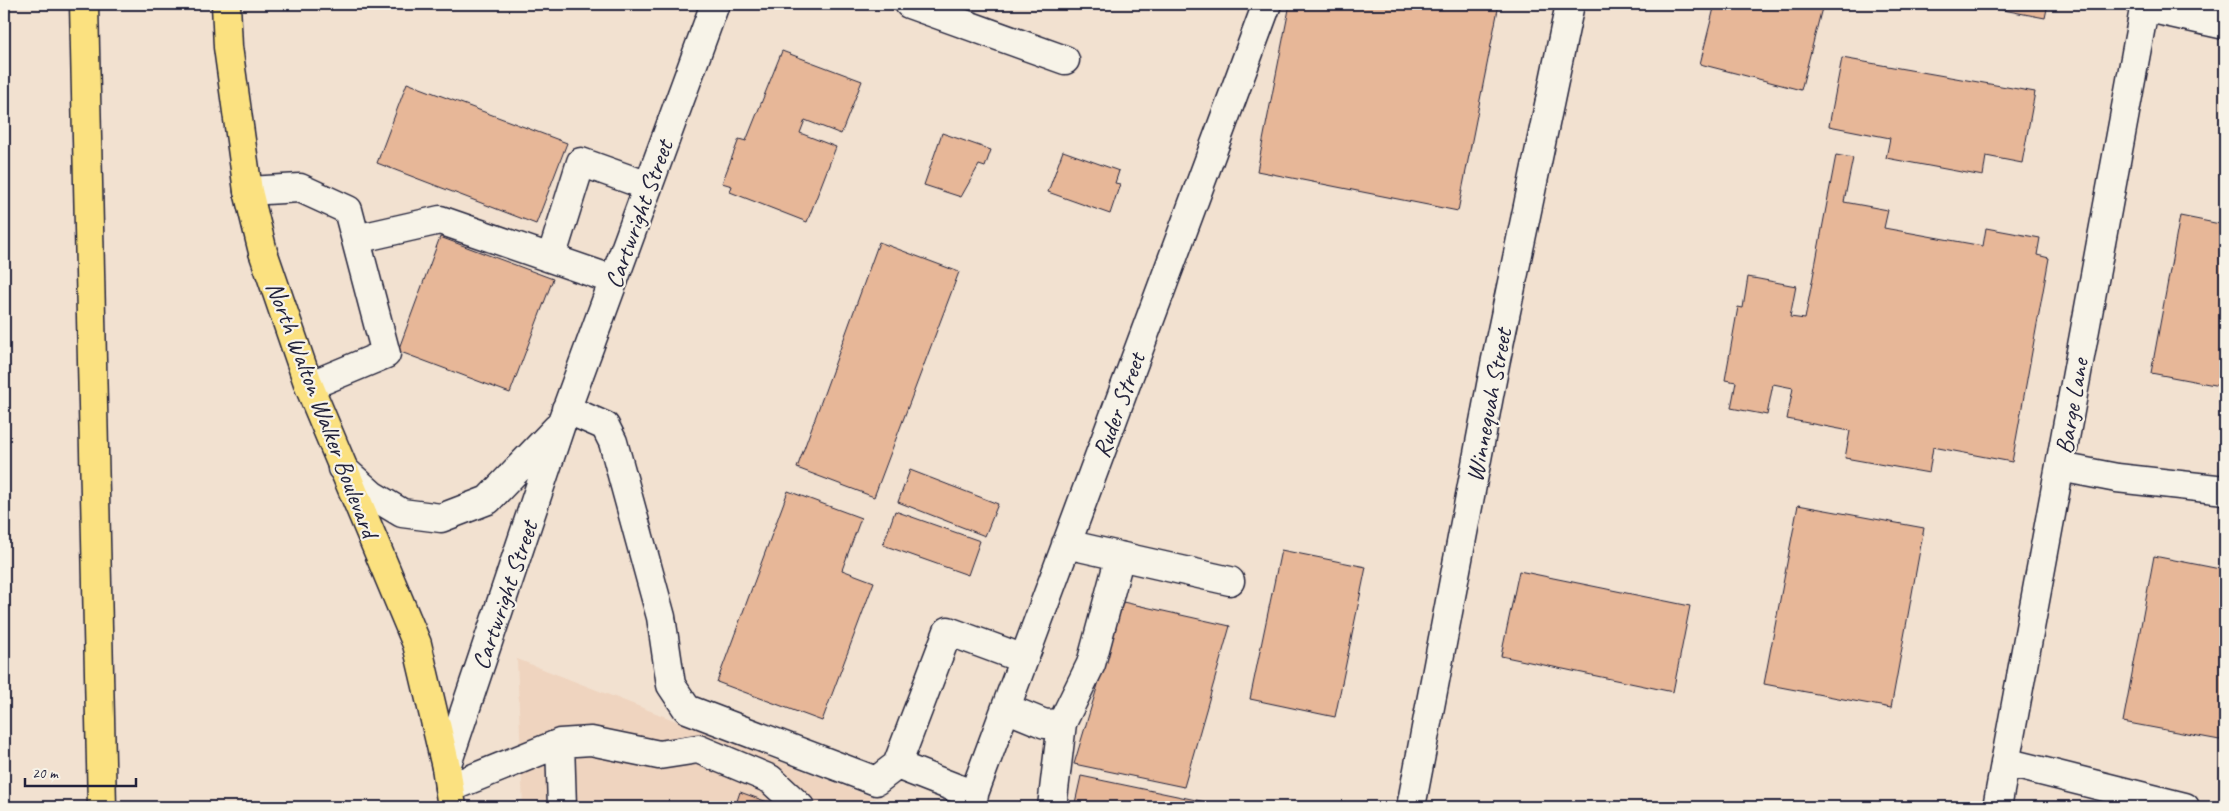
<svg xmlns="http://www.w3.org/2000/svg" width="2229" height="811" font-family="Caveat,sans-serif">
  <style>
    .built { fill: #efd4bf }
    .building { fill: #e7b798; stroke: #22223b }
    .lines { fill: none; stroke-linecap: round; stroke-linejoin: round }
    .minor-casing { stroke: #22223b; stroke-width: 31 }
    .major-casing { stroke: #22223b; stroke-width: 31 }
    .highway-casing { stroke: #22223b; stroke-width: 31 }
    .minor { stroke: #f7f3e8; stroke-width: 28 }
    .major { stroke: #fbe180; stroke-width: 28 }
    .highway { stroke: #fbe180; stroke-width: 28 }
    .labels { text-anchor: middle; stroke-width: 4.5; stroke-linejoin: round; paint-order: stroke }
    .street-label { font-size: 25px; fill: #22223b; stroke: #f7f3e8 }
  </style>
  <rect width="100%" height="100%" fill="#f2e1d0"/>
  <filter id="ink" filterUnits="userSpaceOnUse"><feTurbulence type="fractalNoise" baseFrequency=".02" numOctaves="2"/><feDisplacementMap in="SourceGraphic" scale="10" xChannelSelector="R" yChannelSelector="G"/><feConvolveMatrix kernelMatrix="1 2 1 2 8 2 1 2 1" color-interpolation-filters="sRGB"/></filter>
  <g filter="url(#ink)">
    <!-- built -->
    <path class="built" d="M517,659L897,807H523Z"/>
    <!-- building -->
    <path class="building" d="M1290,4H1499L1458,211L1257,171Z
      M1715,4H1823L1801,90L1700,64Z
      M1972,4H2048L2045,18Z
      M782,51L862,81L841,134L805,120L800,133L836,147L807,222L730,192L732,186L722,183L739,139L746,141Z
      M1842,58L2035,92L2022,163L1986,156L1983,176L1886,158L1890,138L1829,126Z
      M407,83L567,143L536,224L377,163Z
      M942,133L991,150L985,167L979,165L961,197L924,185Z
      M1063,151L1119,171L1115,183L1120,184L1110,214L1048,192Z
      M1836,155L1853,158L1844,202L1888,210L1884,228L1983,246L1986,228L2040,238L2037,255L2049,258L2012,462L1933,447L1929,473L1845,458L1850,431L1787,419L1793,388L1773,384L1767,415L1731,408L1736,382L1725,380L1738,307L1743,308L1748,277L1796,286L1790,317L1805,319Z
      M2180,216L2225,225V387L2151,373Z
      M440,237L553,279L510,393L398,351Z
      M879,242L959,272L874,497L797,468Z
      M910,470L998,504L985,536L898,502Z
      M788,491L861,518L842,570L874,582L822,721L717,682Z
      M1798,505L1924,528L1891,708L1764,684Z
      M895,511L980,541L968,575L883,545Z
      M1281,550L1366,567L1335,717L1250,699Z
      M2154,556L2225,570V741L2123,722Z
      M1519,571L1690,606L1673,692L1501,656Z
      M1123,602L1230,626L1184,787L1074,764Z
      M1081,776L1220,805V807H1094L1075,803Z
      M740,792L773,804L772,807H735Z"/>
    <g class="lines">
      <!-- minor casing -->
      <g class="minor-casing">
        <path id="minor" d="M909,4L1065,60
          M2144,7L2225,25
          M248,191L300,188L348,210L386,354L309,386
          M356,239L440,220L614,280
          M551,258L581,162L648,186
          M566,409L605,426L613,442L661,617L671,685L687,709L876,781L897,765
          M2060,467L2117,478L2225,490
          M342,468L372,495L402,513L441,518L488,500L557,428
          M1066,544L1230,581
          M1006,708L1045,724L1062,723L1091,664L1120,556
          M560,743L562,807
          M2005,762L2185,807
          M446,767L561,424L715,4
          M449,788L560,743L591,741L659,755L698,749L770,779L800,807
          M974,795L897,765L948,631L1024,659
          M969,807L1267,4
          M1052,807L1062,723
          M1411,807L1495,364L1570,4
          M1997,807L2145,4"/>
      </g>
      <!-- major casing -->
      <g class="major-casing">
        <path id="major" d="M226,4L228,47L248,191L263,252L309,386L417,644L446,767L452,807"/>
      </g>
      <!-- highway casing -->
      <g class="highway-casing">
        <path id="highway" d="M84,4L102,807"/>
      </g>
      <!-- minor -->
      <use href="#minor" class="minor"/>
      <!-- major -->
      <use href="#major" class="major"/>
      <!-- highway -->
      <use href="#highway" class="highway"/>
    </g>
  </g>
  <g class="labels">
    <!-- street labels -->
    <g class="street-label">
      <text transform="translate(638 214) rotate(-70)" y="9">Cartwright Street</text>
      <text transform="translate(1118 405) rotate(-70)" y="9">Ruder Street</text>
      <text transform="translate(1488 405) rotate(-79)" y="9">Winnequah Street</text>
      <text transform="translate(2071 406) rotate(-80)" y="9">Barge Lane</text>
      <text transform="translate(323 409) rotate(69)" y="9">North Walton Walker Boulevard</text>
      <text transform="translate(504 595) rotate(-71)" y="9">Cartwright Street</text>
    </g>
  </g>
  <!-- margin -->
  <rect width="2229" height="811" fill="none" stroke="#f7f3e8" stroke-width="20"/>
  <rect x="10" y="10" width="2209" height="791" fill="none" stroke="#22223b" stroke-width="2" filter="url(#ink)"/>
  <!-- scale -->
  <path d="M25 778v8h111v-8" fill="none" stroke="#22223b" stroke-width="2.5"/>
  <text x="32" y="778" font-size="15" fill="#22223b" stroke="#f7f3e8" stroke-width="4" paint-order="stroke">20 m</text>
</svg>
